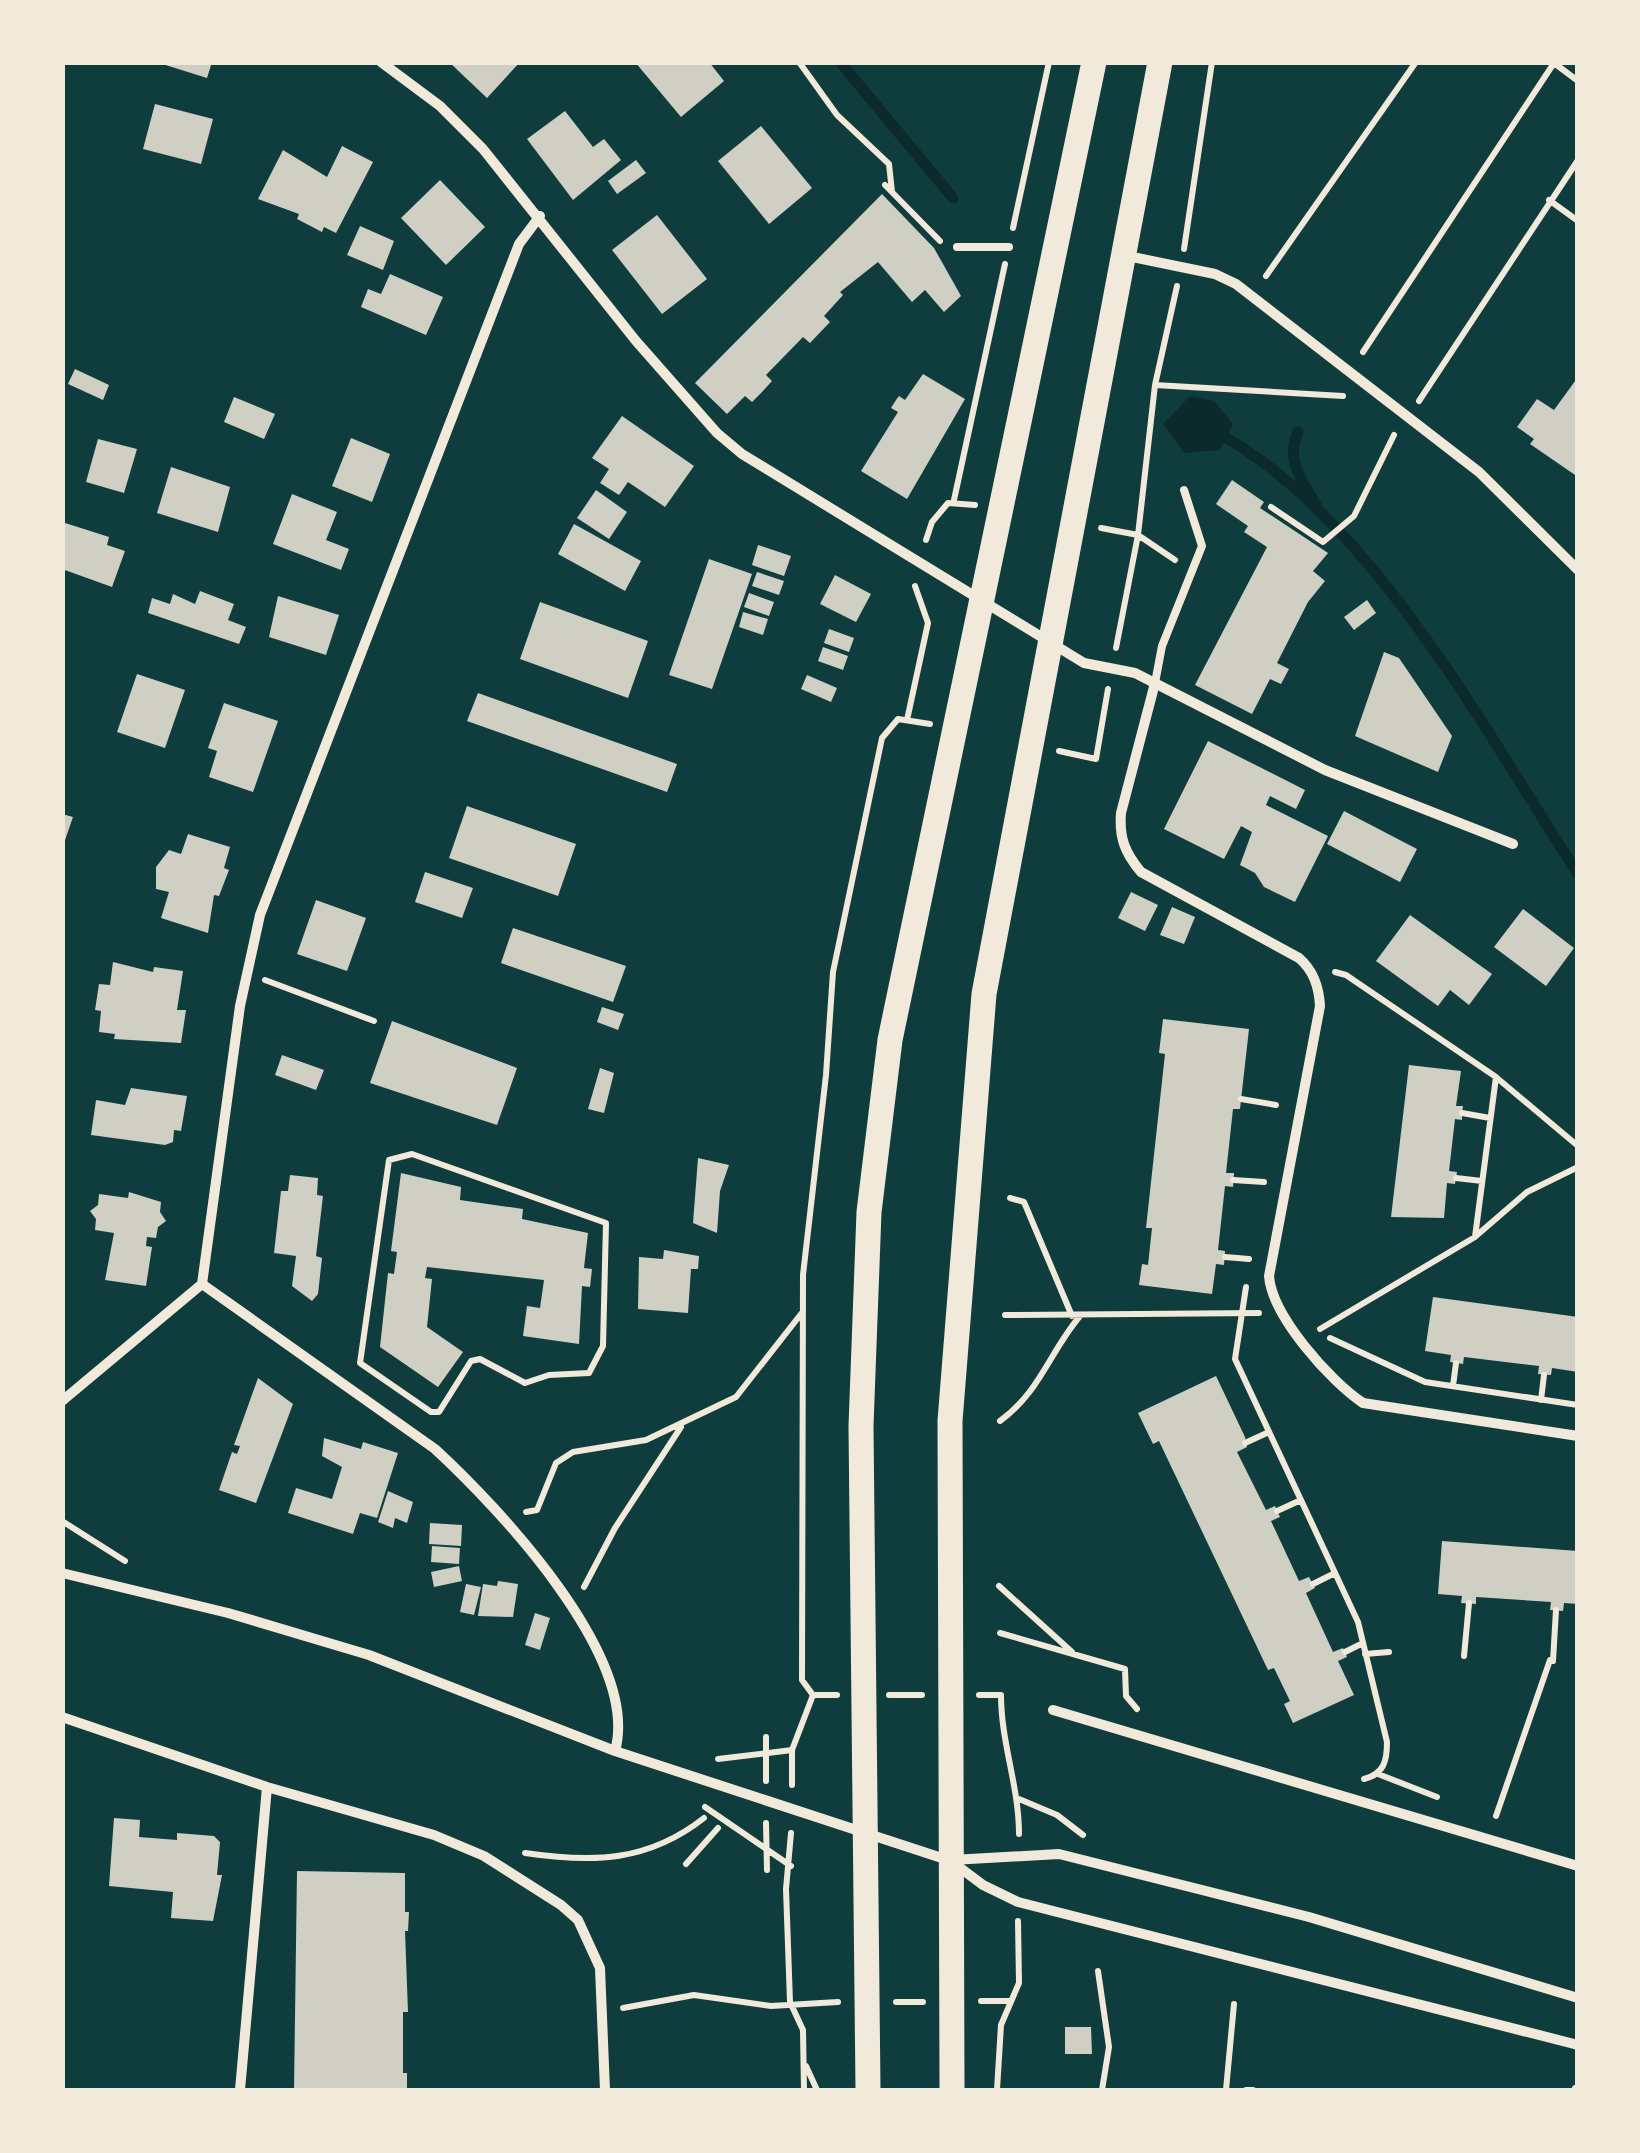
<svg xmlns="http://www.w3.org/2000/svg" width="1640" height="2153" font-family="Lato,sans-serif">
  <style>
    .water { fill: #0a2a2b }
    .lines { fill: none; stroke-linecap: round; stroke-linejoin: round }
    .stream { stroke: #0a2a2b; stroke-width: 11 }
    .building { fill: #cfcfc3 }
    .path { stroke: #f1e9da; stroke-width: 6 }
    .service { stroke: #f1e9da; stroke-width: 8 }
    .minor { stroke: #f1e9da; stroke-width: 10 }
    .primary { stroke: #f1e9da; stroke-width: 25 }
  </style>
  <rect width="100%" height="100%" fill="#0f3d3e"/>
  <!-- water -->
  <path class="water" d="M1190,396L1214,401L1233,424L1220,450L1184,453L1163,424Z"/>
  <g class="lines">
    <!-- stream -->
    <path class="stream" d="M840,62L953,198
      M1216,432C1369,514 1484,729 1578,874
      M1298,432C1285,461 1302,480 1316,505"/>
  </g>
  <!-- building -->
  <path class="building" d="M156,62H212L207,78Z
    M449,62H520L487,98Z
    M635,62H709L724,81L681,117Z
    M155,104L213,119L201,164L143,149Z
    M565,111L593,147L604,139L621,160L573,200L527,139Z
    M761,126L812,188L769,224L718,161Z
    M342,146L373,162L336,233L324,227L322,232L297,219L299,214L258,199L283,150L327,177Z
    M636,160L646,173L617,194L608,181Z
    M440,180L485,227L446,265L401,218Z
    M882,194L934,248L961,296L944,312L925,290L912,302L878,262L840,292L843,295L824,316L830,322L810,343L803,337L766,375L772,381L762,392L752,402L745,396L727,414L695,383Z
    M657,215L707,279L662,314L612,250Z
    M360,226L394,241L383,270L347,255Z
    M390,274L443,297L426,335L361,307L368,289L381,294Z
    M75,369L109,385L103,400L68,384Z
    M923,374L965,399L907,499L861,471L898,412L891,408L896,400L899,396L905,400Z
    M1578,377V477L1530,444L1534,439L1517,427L1537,399L1554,410Z
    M234,397L275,414L264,439L224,422Z
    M622,416L694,466L665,507L628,482L619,495L600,483L609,469L592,458Z
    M351,438L390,454L372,502L332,486Z
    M98,439L137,449L124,493L86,482Z
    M171,467L230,487L218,532L157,513Z
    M1232,480L1264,502L1260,508L1328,553L1313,571L1325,581L1308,602L1277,663L1289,669L1281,684L1270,679L1252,714L1195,685L1267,547L1244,532L1248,526L1216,504Z
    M596,490L627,512L609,539L577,518Z
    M292,494L337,512L326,540L349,549L341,570L273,544Z
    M62,522L109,537L107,545L125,551L112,587L62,569Z
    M574,524L641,561L625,591L558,554Z
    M758,545L791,556L784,576L752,565Z
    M709,559L752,574L712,689L669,675Z
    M757,572L784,581L779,595L752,586Z
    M835,575L871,594L856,622L820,604Z
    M200,591L234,604L228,620L246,627L239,644L148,613L152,598L170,604L173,594L195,604Z
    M749,593L774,602L769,616L744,607Z
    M278,596L339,615L326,655L269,637Z
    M1367,600L1376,613L1354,630L1344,617Z
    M540,602L648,641L628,698L520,659Z
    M743,612L768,619L763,635L739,627Z
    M829,629L854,638L849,652L824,643Z
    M823,647L848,656L843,670L818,661Z
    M1384,652L1399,658L1452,736L1438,772L1355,736Z
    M137,674L185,690L165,748L117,732Z
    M807,675L837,688L831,702L801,689Z
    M478,693L677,764L667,792L467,721Z
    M224,703L278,721L253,792L209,777L217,751L208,748Z
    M1208,741L1305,790L1296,809L1270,796L1266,805L1328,836L1295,902L1264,887L1255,873L1240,865L1252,832L1241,826L1224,859L1164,829Z
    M467,806L576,844L558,896L449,858Z
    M1344,811L1417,849L1400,882L1327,844Z
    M62,814L73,817L63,846H62Z
    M188,834L230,847L224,868L229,870L219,896L214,895L208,933L161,918L169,892L156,889V867L169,850L181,854Z
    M425,872L473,888L462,918L415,902Z
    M1131,892L1158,905L1145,931L1118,918Z
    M316,900L366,918L347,971L297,954Z
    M1172,907L1195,917L1184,944L1160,935Z
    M1523,909L1574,948L1546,986L1494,947Z
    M1410,915L1492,974L1469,1005L1450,990L1438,1006L1376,961Z
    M513,928L626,966L613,1002L501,963Z
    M113,962L153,972L154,967L183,971L177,1010H186L181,1043L114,1039L115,1034L99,1032L101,1011L95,1010L99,984L110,985Z
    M602,1007L624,1014L618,1030L597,1022Z
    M1163,1019L1249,1029L1240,1109H1233L1226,1173H1234L1233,1187L1225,1186L1218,1250L1225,1251L1224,1265L1216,1264L1212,1294L1139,1285L1142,1264L1148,1265L1152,1228H1146L1165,1054L1159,1053Z
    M392,1021L517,1068L497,1125L370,1083Z
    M282,1055L324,1070L316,1090L275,1075Z
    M1409,1065L1461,1071L1456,1106H1463L1462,1113V1120L1455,1119L1449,1171L1457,1172L1455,1184L1447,1183L1444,1218L1391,1217Z
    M600,1068L614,1073L604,1113L588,1109Z
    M131,1088L187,1096L181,1131L174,1130L173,1142L165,1145L91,1135L96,1100L125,1105Z
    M698,1158L729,1165L720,1191L717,1233L693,1223Z
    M401,1173L461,1187L460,1200L523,1209L522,1219L588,1233L584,1268L592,1269L590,1287L582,1286L579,1344L523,1336L527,1306L540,1308L544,1280L427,1267L425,1278L432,1279L427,1327L463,1352L438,1387L380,1347L388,1273L394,1274L397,1252L391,1251Z
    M290,1175L318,1178L317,1195L323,1196L316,1256L322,1258L318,1294L312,1301L292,1286L296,1256L274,1253L281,1191H288Z
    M129,1192L161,1202L160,1212L166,1221L158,1227L156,1238L147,1237L146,1246L152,1247L146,1286L105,1280L114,1233L95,1230L96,1219L90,1211L98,1205L99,1194L128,1198Z
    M664,1250L699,1256L698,1269H691L688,1313L638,1309L639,1257L663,1259Z
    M1433,1297L1578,1317V1372L1552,1368L1551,1375L1538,1374L1539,1366L1464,1357L1463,1364L1450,1362L1451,1355L1425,1351Z
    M1216,1376L1245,1437L1247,1447L1237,1452L1266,1510L1275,1506L1280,1517L1271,1521L1299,1581L1309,1577L1315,1588L1306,1593L1333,1652L1343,1648L1347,1657L1338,1661L1354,1695L1293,1723L1284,1704L1290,1701L1274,1668L1268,1670L1159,1441L1153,1444L1138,1413Z
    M258,1378L293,1404L256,1503L219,1490L232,1452L237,1454L240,1446L234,1445Z
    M324,1438L361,1449L363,1442L398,1453L377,1518L360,1513L353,1534L288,1513L296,1488L332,1499L342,1467L322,1456Z
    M388,1491L413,1502L407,1523L395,1518L393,1528L378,1522Z
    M430,1523L462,1525L461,1546L429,1544Z
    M1442,1541L1578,1551V1604L1564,1603L1563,1611L1550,1610L1551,1602L1476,1597V1604L1461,1603L1462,1596L1438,1594Z
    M432,1546L460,1548L459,1564L431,1562Z
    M459,1566L462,1581L434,1587L431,1572Z
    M498,1581L518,1584L513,1617L478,1616L483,1584L497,1586Z
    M466,1584L481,1587L474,1615L460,1612Z
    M535,1613L550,1618L540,1650L525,1645Z
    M114,1818L140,1820L139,1837L177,1840V1833L214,1836L220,1842L217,1875H222L213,1921L171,1918L173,1892L109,1886Z
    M297,1871L405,1873V1912H409L408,1931H405L408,2012H403V2073H407V2090H294Z
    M1065,2027H1091L1092,2054H1065Z"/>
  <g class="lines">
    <!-- path -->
    <path class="path" d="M799,62L837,115L889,164L892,192
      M885,185L940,241
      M1549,200L1578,221
      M1013,228L1049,62
      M1184,249L1212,62
      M1266,276L1416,62
      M1363,352L1554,63L1578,81
      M1155,385L1343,396
      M1419,401L1578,160
      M954,500L1005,264
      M1271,507L1323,542L1354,516L1394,435
      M1101,528L1138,535L1175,560
      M926,540L932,522L948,503L975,505
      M1116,648L1138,535L1155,385L1177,286
      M907,720L928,623L915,586
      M1059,751L1096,759L1108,689
      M265,980L374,1021
      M1497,1078L1578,1146
      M1241,1099L1276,1105
      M1462,1113L1490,1118
      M412,1154L606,1223L603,1346L589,1373L549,1375L525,1383L480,1359L471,1361L439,1412H431L360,1363L389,1160Z
      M1456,1178L1482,1181
      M1233,1180L1264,1182
      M1010,1198L1024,1202L1072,1316
      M1476,1236L1527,1192L1578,1167
      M1225,1257L1249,1259
      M1246,1287L1235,1359L1358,1622L1387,1742C1387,1761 1384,1774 1364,1779
      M1005,1315L1259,1313
      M1320,1329L1475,1237L1496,1077L1346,975L1335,972
      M1330,1338L1425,1382L1578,1405
      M1453,1386L1456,1363
      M1541,1400L1544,1375
      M1000,1421C1040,1392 1049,1353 1080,1316
      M1245,1443L1269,1432
      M1277,1511L1301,1500
      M526,1512L537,1510L556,1463L573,1452L646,1440L736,1397L801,1314
      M62,1521L125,1561
      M1313,1584L1335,1573
      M999,1586L1072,1652
      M584,1587L615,1528L681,1427
      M1000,1633L1125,1669L1126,1696L1137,1709
      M1345,1652L1363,1643
      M1365,1654L1389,1652
      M1464,1656L1469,1603
      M1553,1661L1556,1610
      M813,1695L802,1680L803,1275L826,1075L833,972L882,738L898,719L930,724
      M813,1695H837
      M889,1695H922
      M979,1695H1001C1001,1743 1019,1786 1019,1834
      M718,1759L792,1750
      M1378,1774L1437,1797
      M766,1781V1737
      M792,1785V1750L813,1695
      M1019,1799L1057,1815L1083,1835
      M705,1807L791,1866
      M1496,1816L1550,1660
      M766,1823L767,1870
      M791,1833L786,1889L790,2002L803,2030L804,2090
      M525,1853C593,1863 648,1862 704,1818
      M686,1864L718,1828
      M1098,1971L1109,2047L1102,2090
      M981,2001H1009
      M896,2002H923
      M623,2008L694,1995L771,2006L838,2002
      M806,2066L817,2090
      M1575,2088L1578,2089
      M997,2090L1001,2025L1019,1983L1018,1921
      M1226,2090L1234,2004
      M1246,2090H1253"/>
    <!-- service -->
    <path class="service" d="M957,247H1009
      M1155,683L1162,646L1202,546L1184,490"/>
    <!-- minor -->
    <path class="minor" d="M381,62L440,106L483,149L636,341L717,433L742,454L1084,663L1135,673L1325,770L1513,844
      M1123,255L1215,274L1236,284L1479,472L1578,570
      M1155,683L1121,813C1119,838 1125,853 1141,872L1299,958C1314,971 1319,987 1320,1006L1269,1276C1272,1316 1330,1381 1363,1403L1578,1436
      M202,1284L435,1449C499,1508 641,1658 615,1751
      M62,1401L202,1284L240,1006L260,915L519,244L540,216
      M62,1573L228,1613L369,1655L615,1751L951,1861L983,1885L1018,1902L1578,2045
      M1053,1710L1578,1866
      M62,1717L267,1787L434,1835L484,1856L561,1905L578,1920L600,1968L605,2090
      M952,1860L1059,1854L1309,1917L1578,1998
      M240,2090L267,1787"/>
    <!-- primary -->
    <path class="primary" d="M868,2090L861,1426L869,1212L890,1040L1094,62
      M952,2090L950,1421L984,994L1160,62"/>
  </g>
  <!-- border -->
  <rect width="1640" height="2153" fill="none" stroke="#f1e9da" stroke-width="130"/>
</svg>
